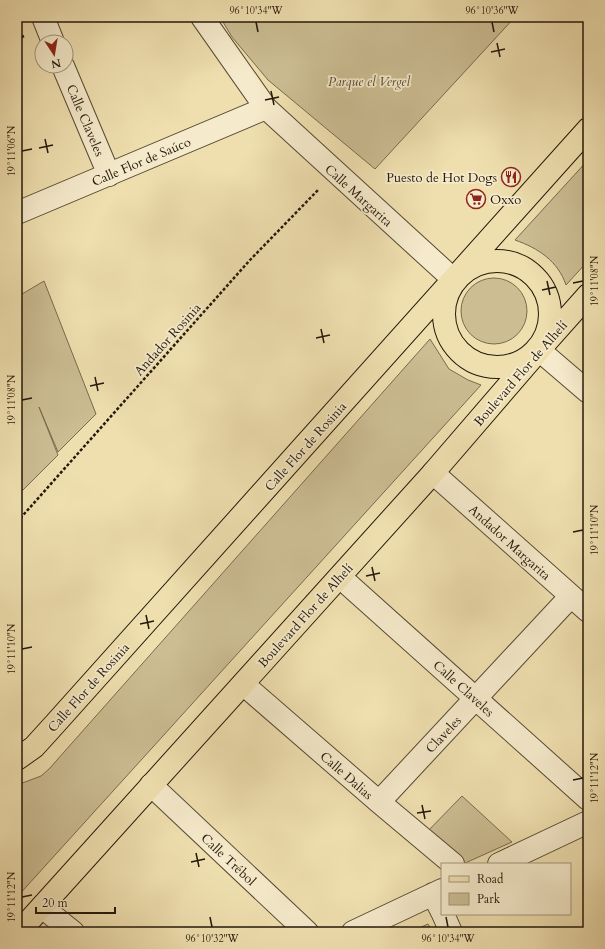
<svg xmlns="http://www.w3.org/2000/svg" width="605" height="949" font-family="Cardo,serif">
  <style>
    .green { fill: #ccbd93; stroke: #786a4e }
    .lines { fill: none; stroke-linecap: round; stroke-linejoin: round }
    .minor-casing { stroke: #564a33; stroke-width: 24 }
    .major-casing { stroke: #23180a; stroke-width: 24 }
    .path { stroke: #23180a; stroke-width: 2.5; stroke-dasharray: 3 2; stroke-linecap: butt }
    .minor { stroke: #f5eacb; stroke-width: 22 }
    .major { stroke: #efdfaf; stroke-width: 22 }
    .ticks { fill: none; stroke: #23180a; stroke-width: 1.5 }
    .labels { text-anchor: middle; stroke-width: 3.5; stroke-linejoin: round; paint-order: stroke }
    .park-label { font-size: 13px; font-style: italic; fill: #564a33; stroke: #f5eacb }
    .street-label { font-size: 13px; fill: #23180a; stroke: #f5eacb }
    .poi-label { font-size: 13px; fill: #23180a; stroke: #f5eacb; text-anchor: end }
    .neatline { fill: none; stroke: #23180a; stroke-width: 1.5 }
    .ticks-label { font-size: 10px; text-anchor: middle; fill: #23180a }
  </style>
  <rect width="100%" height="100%" fill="#efdfaf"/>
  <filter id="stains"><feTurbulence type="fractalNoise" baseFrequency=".005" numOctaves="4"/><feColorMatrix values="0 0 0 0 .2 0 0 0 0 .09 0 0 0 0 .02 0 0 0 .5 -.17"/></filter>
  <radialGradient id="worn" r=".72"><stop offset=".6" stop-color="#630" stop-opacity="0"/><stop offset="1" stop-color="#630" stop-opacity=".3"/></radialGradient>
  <!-- green -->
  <path class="green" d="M220,17H515L375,169L268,80L232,37Z
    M588,160V261L566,285C558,261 538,248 515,240Z
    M461 311a33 33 0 1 1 66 0a33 33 0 1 1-66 0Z
    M44,281L96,414L58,452L39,407L58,455L17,496V297Z
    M430,339L449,369L468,380L481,385L17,897V785L41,776L49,769Z
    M462,796L512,842L463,864L425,834Z
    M428,924L433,932H410Z"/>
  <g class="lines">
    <!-- minor casing -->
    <g class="minor-casing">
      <path id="minor" d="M43,17L53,42
        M202,17L266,108L454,280
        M63,66L109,175
        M17,213L266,108
        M539,350L588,392
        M433,473L588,611
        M340,577L588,799
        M243,684L379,802L453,864
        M151,785L307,932
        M379,802L571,596
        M499,864L588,822
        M433,894L442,912
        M42,907L73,932
        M443,914L451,932
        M353,932L442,890"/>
    </g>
    <!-- major casing -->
    <g class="major-casing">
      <path id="major" d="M444 314a53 53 0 1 1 106 0a53 53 0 1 1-106 0Z
        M17,759L34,747L54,725L588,129
        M19,932L433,473L539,350L588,295"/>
    </g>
    <!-- path -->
    <path class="path" d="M17,39L24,36
      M17,522L250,260L319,189"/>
    <!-- minor -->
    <use href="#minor" class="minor"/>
    <!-- major -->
    <use href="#major" class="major"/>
  </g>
  <!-- ticks -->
  <path class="ticks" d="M256,22L258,32M492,22L494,32M497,43L500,57M491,52L505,49M271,91L274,105M265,100L279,97M45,139L48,153M39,148L53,145M22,151L32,149M547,281L550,295M573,283L583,281M542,290L556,287M321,329L324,343M316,338L330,335M95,377L98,391M90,386L104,383M22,400L32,398M573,532L583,530M372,567L375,581M366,576L380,573M146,615L149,629M140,624L154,621M22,649L32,647M573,780L583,778M422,805L425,819M417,813L431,811M196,853L199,867M191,862L205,859M22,897L32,895M210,917L212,927M446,917L448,927"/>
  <!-- icons -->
  <defs>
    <g id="restaurant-ring" transform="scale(1)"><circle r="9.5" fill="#f5eacb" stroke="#8f2418" stroke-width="1.5"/><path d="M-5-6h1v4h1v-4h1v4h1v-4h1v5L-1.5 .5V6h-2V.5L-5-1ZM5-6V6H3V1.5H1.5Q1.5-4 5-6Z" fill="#8f2418"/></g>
    <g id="supermarket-ring" transform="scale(1)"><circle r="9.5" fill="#f5eacb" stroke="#8f2418" stroke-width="1.5"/><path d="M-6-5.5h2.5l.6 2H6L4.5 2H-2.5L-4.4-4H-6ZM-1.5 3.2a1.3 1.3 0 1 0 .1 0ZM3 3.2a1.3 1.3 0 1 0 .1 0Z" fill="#8f2418"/></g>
  </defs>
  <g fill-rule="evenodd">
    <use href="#restaurant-ring" x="511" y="177"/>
    <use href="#supermarket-ring" x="476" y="199"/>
  </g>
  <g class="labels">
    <!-- park labels -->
    <g class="park-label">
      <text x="369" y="86">Parque el Vergel</text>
    </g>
    <!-- street labels -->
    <g class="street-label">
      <text transform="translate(86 120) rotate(67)" y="5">Calle Claveles</text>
      <text transform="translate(141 161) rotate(-23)" y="5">Calle Flor de Saúco</text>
      <text transform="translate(359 195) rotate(42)" y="5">Calle Margarita</text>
      <text transform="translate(167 339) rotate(-48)" y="5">Andador Rosinia</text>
      <text transform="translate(520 373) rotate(-49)" y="5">Boulevard Flor de Alhelí</text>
      <text transform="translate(305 446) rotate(-48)" y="5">Calle Flor de Rosinia</text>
      <text transform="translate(510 542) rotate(42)" y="5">Andador Margarita</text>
      <text transform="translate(305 615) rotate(-48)" y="5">Boulevard Flor de Alhelí</text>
      <text transform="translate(88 687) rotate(-48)" y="5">Calle Flor de Rosinia</text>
      <text transform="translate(464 688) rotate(42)" y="5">Calle Claveles</text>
      <text transform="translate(443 734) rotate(-47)" y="5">Claveles</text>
      <text transform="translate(347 775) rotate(41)" y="5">Calle Dalias</text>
      <text transform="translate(229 859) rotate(43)" y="5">Calle Trébol</text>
    </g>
    <!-- poi labels -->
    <g class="poi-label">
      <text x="497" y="182">Puesto de Hot Dogs</text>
      <text x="490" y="204" text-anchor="start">Oxxo</text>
    </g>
  </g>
  <!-- margin -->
  <rect width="605" height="949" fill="none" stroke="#efdfaf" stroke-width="44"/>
  <!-- legend -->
  <rect x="441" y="863" width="130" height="52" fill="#f5eacb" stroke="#a1967e"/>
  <rect x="449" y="876" width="20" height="6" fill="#efdfaf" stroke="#a1967e"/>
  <text x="477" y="883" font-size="12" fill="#23180a">Road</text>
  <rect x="449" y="893" width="20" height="12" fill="#ccbd93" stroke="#a1967e"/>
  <text x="477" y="903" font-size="12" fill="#23180a">Park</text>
  <!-- north arrow -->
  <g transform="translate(54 54) rotate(168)"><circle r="19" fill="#f5eacb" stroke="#a1967e"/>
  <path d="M0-3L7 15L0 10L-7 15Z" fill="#8f2418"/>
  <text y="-6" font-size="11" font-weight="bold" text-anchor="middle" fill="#23180a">N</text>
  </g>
  <!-- scale -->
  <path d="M36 907v6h79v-6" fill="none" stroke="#23180a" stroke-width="2"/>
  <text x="42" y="907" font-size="12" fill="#23180a" stroke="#f5eacb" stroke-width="3" paint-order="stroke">20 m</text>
  <rect x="22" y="22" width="561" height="905" class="neatline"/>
  <g class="ticks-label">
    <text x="256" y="14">96°10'34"W</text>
    <text x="492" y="14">96°10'36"W</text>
    <text transform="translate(11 151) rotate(-90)" y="4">19°11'06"N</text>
    <text transform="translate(594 281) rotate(-90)" y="4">19°11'08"N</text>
    <text transform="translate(11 400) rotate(-90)" y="4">19°11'08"N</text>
    <text transform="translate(594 530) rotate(-90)" y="4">19°11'10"N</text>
    <text transform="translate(11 649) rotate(-90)" y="4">19°11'10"N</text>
    <text transform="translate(594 778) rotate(-90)" y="4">19°11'12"N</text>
    <text transform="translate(11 897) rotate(-90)" y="4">19°11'12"N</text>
    <text x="212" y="942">96°10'32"W</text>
    <text x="448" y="942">96°10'34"W</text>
  </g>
  <rect width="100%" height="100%" filter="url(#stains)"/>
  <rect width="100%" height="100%" fill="url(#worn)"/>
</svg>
